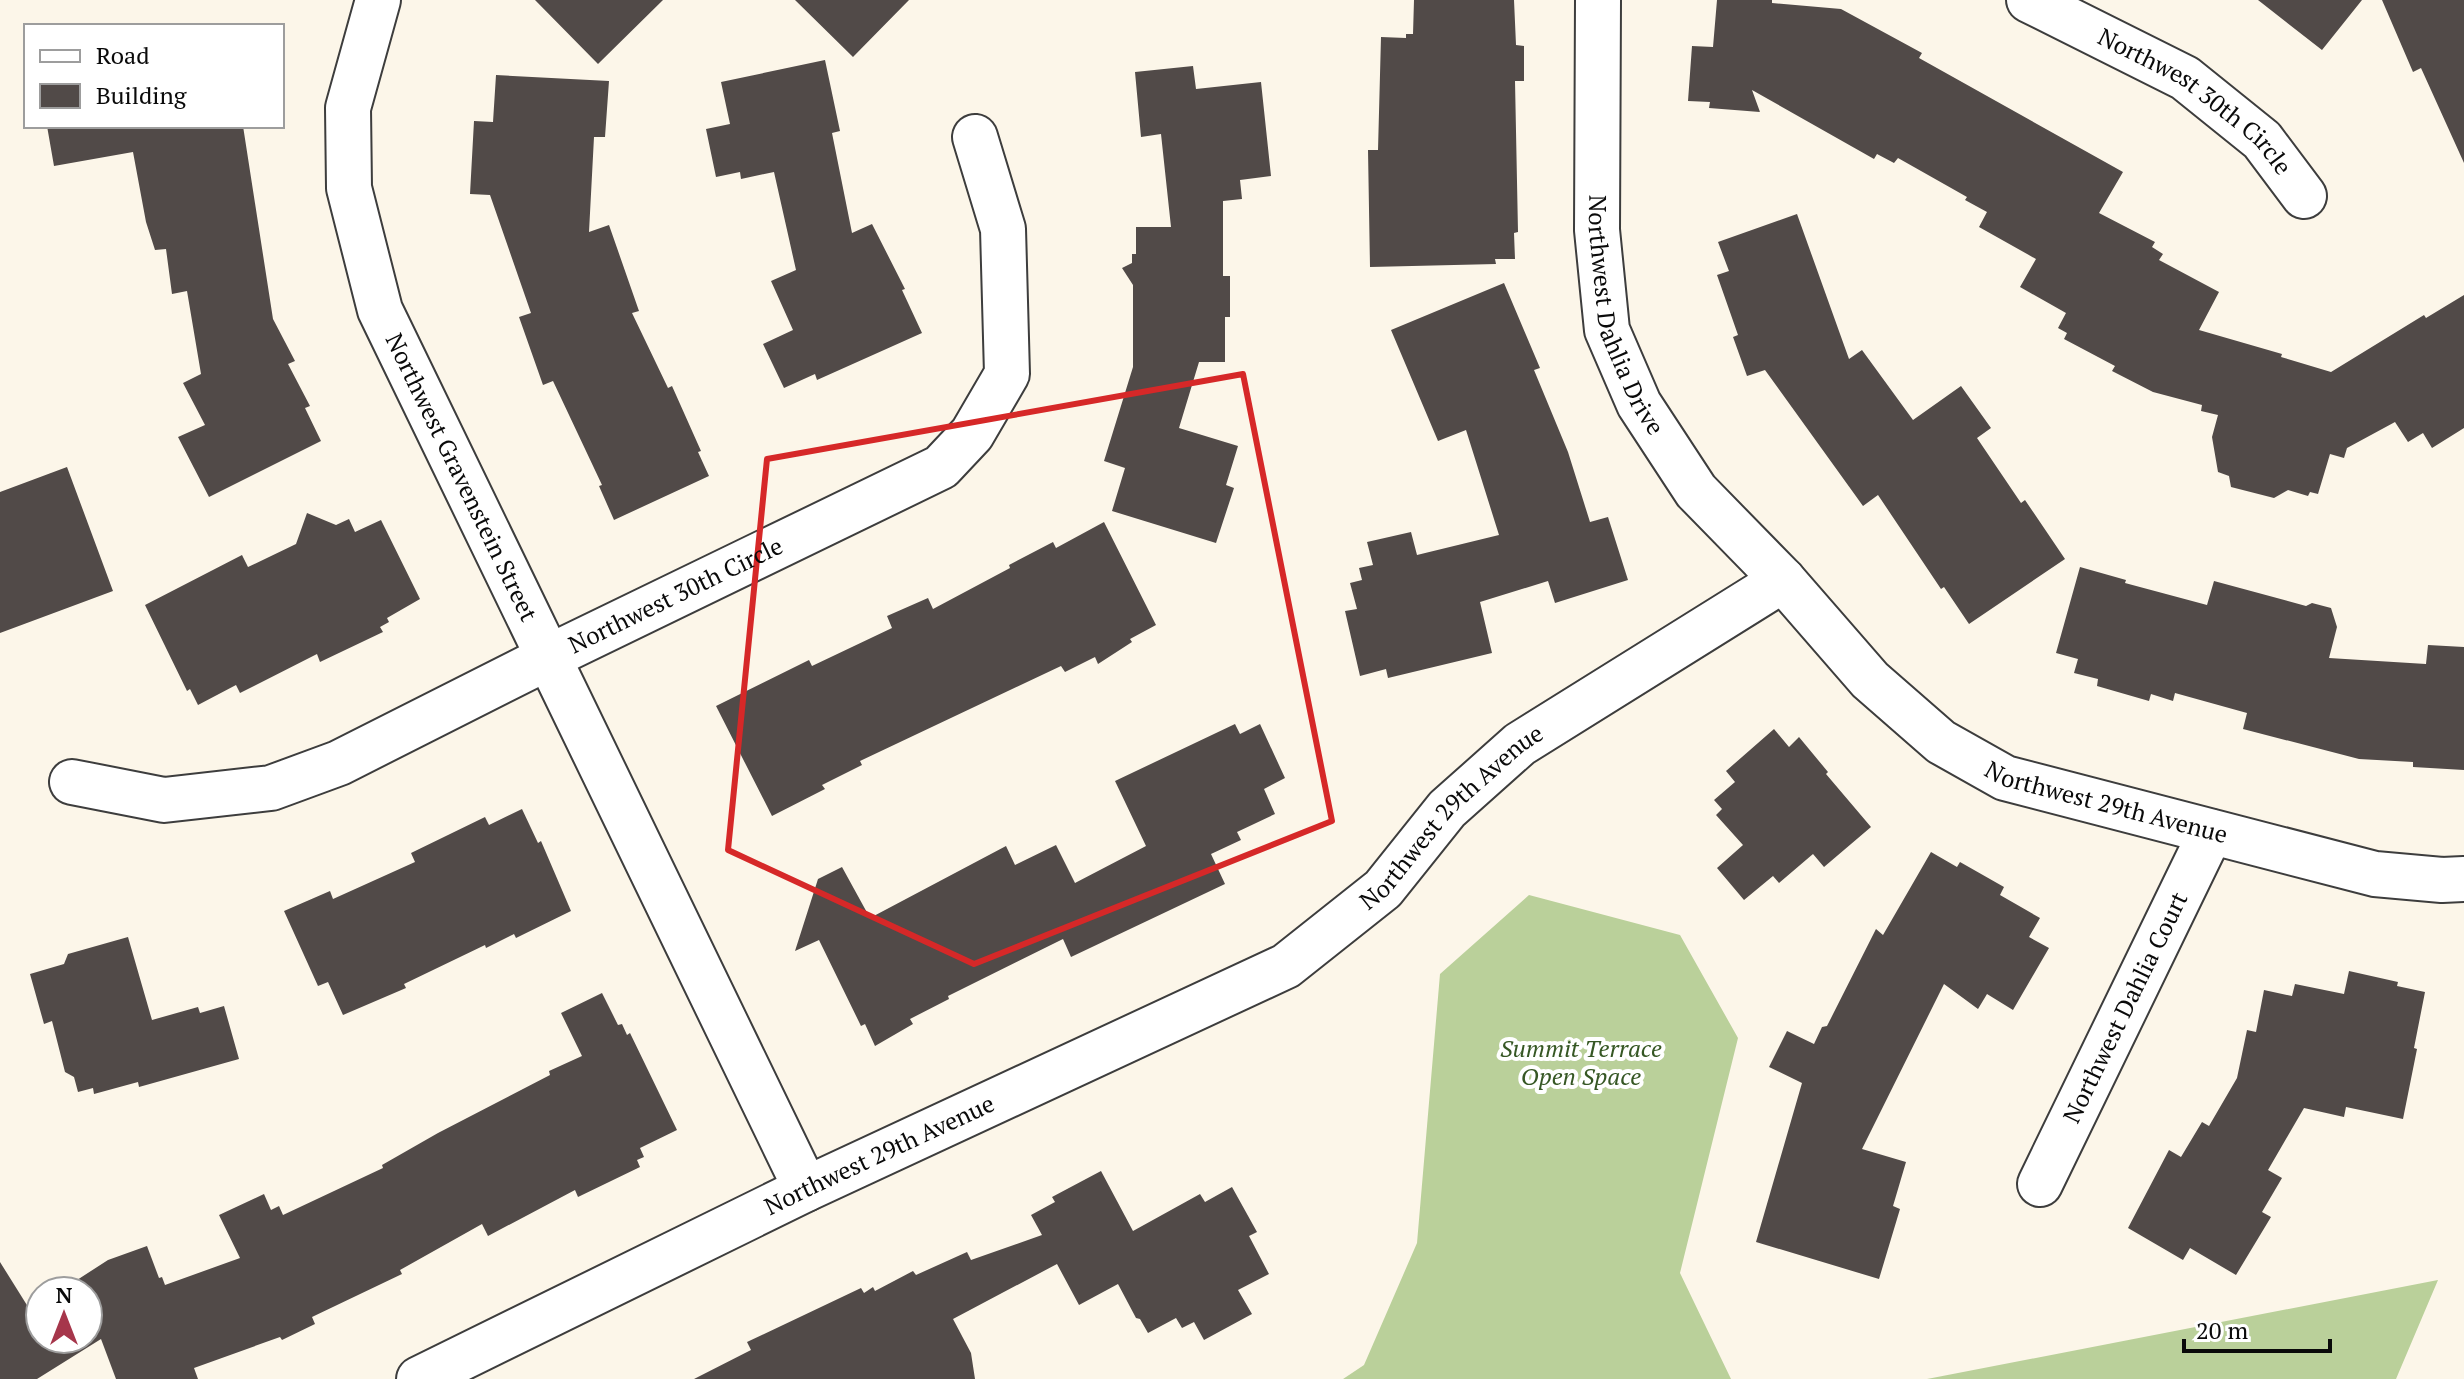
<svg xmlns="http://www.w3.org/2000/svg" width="2464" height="1379" font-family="'PT Serif',serif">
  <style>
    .forest { fill: #bad09a }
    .building { fill: #514a48 }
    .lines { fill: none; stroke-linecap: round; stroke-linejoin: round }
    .minor-casing { stroke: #3d3d3d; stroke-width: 48 }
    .tertiary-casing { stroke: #3d3d3d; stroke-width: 48 }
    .minor { stroke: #fff; stroke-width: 44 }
    .tertiary { stroke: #fff; stroke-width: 44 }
    .marked { fill: none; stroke: #d62828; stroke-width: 6; stroke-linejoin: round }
    .labels { text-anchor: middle; stroke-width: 8; stroke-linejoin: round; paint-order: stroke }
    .street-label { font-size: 24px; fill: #0a0a0a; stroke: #fff }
    .park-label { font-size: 24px; font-style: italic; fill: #365724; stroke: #fff }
  </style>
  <rect width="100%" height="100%" fill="#fcf6e9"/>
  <!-- forest -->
  <path class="forest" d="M1529,895L1680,935L1738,1038L1680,1273L1731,1379H1343L1364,1365L1417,1243L1440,974Z
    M2438,1280L2396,1379H1927Z"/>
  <!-- building -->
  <path class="building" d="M535,0H663L598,64Z
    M795,0H909L853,57Z
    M1414,0H1514L1516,45L1524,46V81H1515L1518,232L1514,233L1515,259H1495L1496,264L1370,267L1368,150H1378L1381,37L1406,38V34H1413Z
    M1717,0H1772V3L1841,9L1922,53L1919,58L2123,172L2099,213L2155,242L2152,247L2163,254L2159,260L2219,292L2199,330L2282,354L2281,357L2331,372L2424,315L2426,318L2464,295V428L2432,448L2423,433L2408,442L2395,422L2347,448L2344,458L2330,454L2318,494L2310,492L2308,496L2288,490L2274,498L2231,487L2229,476L2218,472L2212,437L2218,415L2201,411L2202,405L2153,392L2112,371L2115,366L2064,339L2067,333L2058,328L2066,313L2020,287L2036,259L1979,227L1987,212L1965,200L1967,197L1898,158L1894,163L1877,154L1874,159L1752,90L1760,112L1709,108L1710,102L1688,101L1692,46L1713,47Z
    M2258,0H2362L2322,50Z
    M2382,0H2464V163L2421,68L2413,72Z
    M825,60L840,131L832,133L852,233L872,224L905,289L902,290L922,333L817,380L815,374L784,388L763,344L793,330L771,281L796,270L774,172L741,179L740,172L716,177L706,129L730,124L721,82Z
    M1193,66L1196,89L1261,82L1271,176L1240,180L1242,199L1223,201V276H1230V317H1225V362H1199L1179,428L1238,446L1226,485L1234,488L1216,543L1112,511L1125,468L1104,461L1133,367V285L1122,268L1132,263V254H1136V227H1171L1161,134L1141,137L1135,72Z
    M496,75L609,81L605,137H594L589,232L609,225L639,311L632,313L668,388L672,386L701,451L698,452L709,476L614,520L599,486L602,485L553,381L543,385L519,317L531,313L490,195L470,194L474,121L493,122Z
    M47,126H243L273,319L295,361L288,364L310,406L305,408L321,441L209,497L178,437L205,425L183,383L201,374L187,291L172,294L166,249L155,250L146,222L133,152L54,166Z
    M1797,214L1849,359L1862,350L1913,420L1961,386L1991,428L1977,438L2021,503L2025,500L2065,559L1969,624L1944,587L1941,589L1878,495L1863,506L1765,370L1747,376L1733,337L1738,335L1717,275L1729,271L1718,242Z
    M1504,283L1540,368L1534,370L1568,452L1590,522L1608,517L1628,580L1555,603L1548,581L1480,602L1492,653L1388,678L1386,669L1360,676L1345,611L1357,609L1350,583L1362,580L1359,568L1373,565L1367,542L1411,532L1417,555L1499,535L1466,430L1438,441L1391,330Z
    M67,467L113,591L0,633V492Z
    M307,513L336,525L349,519L355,532L381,520L420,599L387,618L389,622L380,627L383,632L320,662L317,654L240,693L236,685L198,705L190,689L187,691L145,605L242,555L248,567L296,544Z
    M1104,522L1156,625L1130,639L1132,642L1098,664L1095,657L1065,672L1061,666L860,761L862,765L822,785L825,789L772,816L716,706L809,660L812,666L892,628L887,616L928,598L933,609L1010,568L1009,565L1053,542L1056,548Z
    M2080,567L2126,580L2125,583L2207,605L2214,581L2306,606L2312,603L2331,608L2337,627L2329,658L2426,664L2428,645L2464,647V770L2413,767V762L2359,759L2243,729L2247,713L2175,693L2173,701L2151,694L2149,701L2097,686L2098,679L2074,673L2078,659L2056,653Z
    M1235,724L1240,734L1260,724L1285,778L1264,789L1275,814L1237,832L1241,840L1211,854L1225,884L1071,957L1063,939L948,996L949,999L910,1019L913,1024L875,1046L865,1024L861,1026L819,940L795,951L818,879L842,867L870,918L1006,846L1015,865L1056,845L1075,883L1146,846L1115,781Z
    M1774,729L1789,747L1799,737L1828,772L1826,774L1871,827L1824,867L1813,854L1779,883L1773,876L1744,900L1717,868L1743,845L1716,815L1722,809L1714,800L1735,782L1726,771Z
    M522,809L538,843L541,841L571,911L516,938L514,934L486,948L485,945L404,984L406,988L343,1015L328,982L318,986L284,911L330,891L333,899L415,862L411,853L485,817L489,825Z
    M1931,852L1957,867L1960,862L2004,887L2000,895L2040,918L2029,937L2049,948L2013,1010L1987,994L1978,1009L1944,984L1862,1149L1906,1162L1893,1206L1900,1209L1879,1279L1756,1242L1802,1083L1769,1067L1787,1031L1814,1044L1822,1027L1827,1026L1876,929L1883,935Z
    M128,937L152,1020L198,1007L200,1013L224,1006L239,1059L139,1087L138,1082L94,1094L93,1088L78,1092L74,1077L65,1072L52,1021L44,1024L30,974L64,964L68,954Z
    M2349,971L2398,982L2397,986L2425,992L2414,1048L2417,1049L2403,1119L2346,1107L2344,1117L2304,1108L2268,1170L2282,1178L2262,1212L2271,1217L2236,1275L2190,1248L2183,1260L2128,1228L2169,1150L2181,1157L2202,1122L2209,1126L2237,1078L2247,1030L2256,1032L2264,990L2292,996L2295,984L2344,994Z
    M602,993L618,1025L622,1024L627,1035L630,1033L677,1130L640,1148L644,1157L637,1160L640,1167L578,1197L575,1190L488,1236L482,1224L400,1270L402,1274L312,1317L315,1324L282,1340L280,1337L194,1368L198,1379H116L101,1339L37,1379H0V1262L30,1310L40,1304V1339H88V1291H60L108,1260L147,1246L159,1278L162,1277L165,1285L240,1258L219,1215L264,1194L271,1210L279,1206L283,1215L383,1168L382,1165L438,1133L550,1075L549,1071L582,1056L561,1013Z
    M1101,1171L1133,1231L1200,1194L1205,1202L1232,1187L1257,1232L1249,1236L1269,1274L1238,1290L1252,1314L1204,1340L1194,1322L1182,1328L1176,1318L1148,1333L1140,1319L1136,1318L1118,1284L1079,1305L1057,1264L953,1319L971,1353L975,1379H694L751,1350L747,1342L861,1288L864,1293L873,1287L875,1291L913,1271L916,1275L967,1252L971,1260L1042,1235L1031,1215L1055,1202L1052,1197Z"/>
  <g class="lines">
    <!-- minor casing -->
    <g class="minor-casing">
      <g id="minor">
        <path id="s1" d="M378,0L348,108L349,188L380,310L806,1189"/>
        <path id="s2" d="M2029,0L2185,78L2262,140L2304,196"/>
        <path id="s3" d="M72,782L164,800L271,788L339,763L547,658L941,467L972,434L1007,374L1003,229L975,137"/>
        <path id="s4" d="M2040,1184L2211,832"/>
        <path id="s5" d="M419,1379L806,1189L1286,966L1383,889L1447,809L1520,744L1783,580"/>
      </g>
    </g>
    <!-- tertiary casing -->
    <g class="tertiary-casing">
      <g id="tertiary">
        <path id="s6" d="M1598,0L1597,230L1607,330L1639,404L1696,491L1783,580L1870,680L1941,742L2005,778L2375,874L2442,880L2464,879"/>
      </g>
    </g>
    <!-- minor -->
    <use href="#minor" class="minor"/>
    <!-- tertiary -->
    <use href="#tertiary" class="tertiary"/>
  </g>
  <!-- marked area -->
  <path class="marked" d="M1243,374L1332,821L974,964L728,850L767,459Z"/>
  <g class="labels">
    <!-- street labels -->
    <g class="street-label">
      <text dy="8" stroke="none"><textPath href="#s2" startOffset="196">Northwest 30th Circle</textPath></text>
      <text dy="8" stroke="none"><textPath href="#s6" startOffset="320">Northwest Dahlia Drive</textPath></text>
      <text dy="8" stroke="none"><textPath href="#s1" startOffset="504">Northwest Gravenstein Street</textPath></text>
      <text dy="8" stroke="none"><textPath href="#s3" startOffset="650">Northwest 30th Circle</textPath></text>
      <text dy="8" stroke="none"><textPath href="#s6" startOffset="1044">Northwest 29th Avenue</textPath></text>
      <text dy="8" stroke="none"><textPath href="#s5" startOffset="1184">Northwest 29th Avenue</textPath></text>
      <text dy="8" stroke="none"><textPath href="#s4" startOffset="196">Northwest Dahlia Court</textPath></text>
      <text dy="8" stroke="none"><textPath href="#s5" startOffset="512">Northwest 29th Avenue</textPath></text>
    </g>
    <!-- park labels -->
    <g class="park-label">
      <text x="1581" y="1057">Summit Terrace<tspan x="1581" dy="28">Open Space</tspan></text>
    </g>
  </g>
  <!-- legend -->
  <rect x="24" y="24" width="260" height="104" fill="#ffffff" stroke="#9d9d9d" stroke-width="2"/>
  <rect x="40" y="50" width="40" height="12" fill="#ffffff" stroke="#9d9d9d" stroke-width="2"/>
  <text x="96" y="64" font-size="24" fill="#0a0a0a">Road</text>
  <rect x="40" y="84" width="40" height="24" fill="#514a48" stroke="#9d9d9d" stroke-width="2"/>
  <text x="96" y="104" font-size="24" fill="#0a0a0a">Building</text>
  <!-- north arrow -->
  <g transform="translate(64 1315)"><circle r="38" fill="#ffffff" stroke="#9d9d9d" stroke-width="2"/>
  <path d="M0-6L14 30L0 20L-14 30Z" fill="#a6364b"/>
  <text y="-12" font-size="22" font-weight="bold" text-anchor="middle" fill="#0a0a0a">N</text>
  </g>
  <!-- scale -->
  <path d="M2184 1339v12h146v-12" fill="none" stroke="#0a0a0a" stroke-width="4"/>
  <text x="2196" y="1339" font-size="24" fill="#0a0a0a" stroke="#ffffff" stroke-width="6" paint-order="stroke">20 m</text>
</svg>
